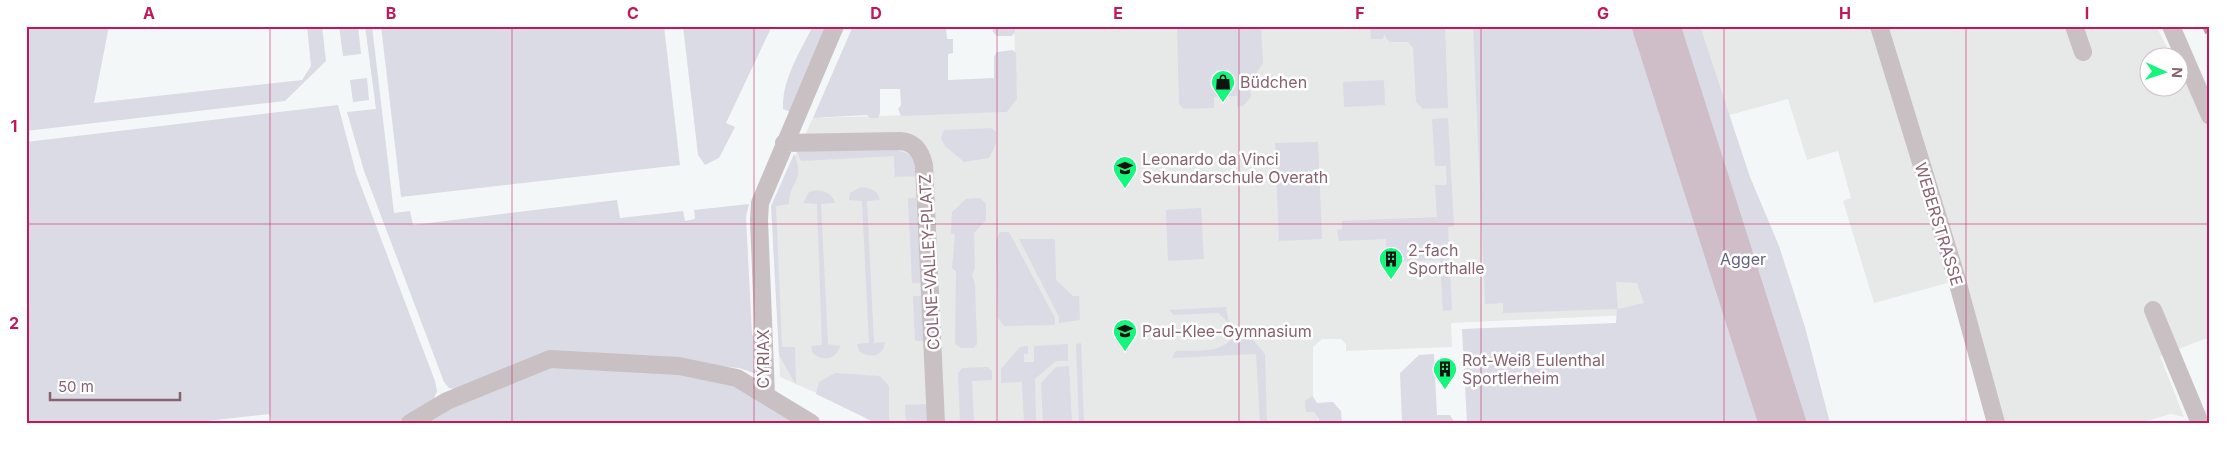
<svg xmlns="http://www.w3.org/2000/svg" width="2236" height="449" font-family="Inter,sans-serif">
  <style>
    .built { fill: #e7e8e8 }
    .green { fill: #dadbe4; fill-rule: evenodd }
    .water { fill: #cfbdc7 }
    .lines { fill: none; stroke-linecap: round; stroke-linejoin: round }
    .minor { stroke: #c9c0c3; stroke-width: 18 }
    .rail { stroke: #b0a2a7; stroke-width: 4; stroke-dasharray: 8 4; stroke-linecap: butt }
    .grid { fill: none; stroke: #c2185b; stroke-width: 1; stroke-opacity: 0.55 }
    .labels { text-anchor: middle; stroke-width: 5; stroke-linejoin: round; paint-order: stroke }
    .poi-label { font-size: 16px; fill: #88636f; stroke: #fff; text-anchor: start }
    .street-label { font-size: 16px; fill: #88636f; stroke: #fff }
    .park-label { font-size: 16px; fill: #64637f; stroke: #fff }
    .neatline { fill: none; stroke: #c2185b; stroke-width: 2 }
    .grid-label { font-size: 16px; text-anchor: middle; font-weight: bold; fill: #c2185b }
  </style>
  <rect width="100%" height="100%" fill="#f4f7f8"/>
  <!-- built -->
  <path class="built" d="M1014,26H1552L1605,108L1673,313L1451,323L1452,347L1346,351V344L1341,339H1322L1313,347V396L1317,403L1318,423H885L780,377L773,202L813,118L1007,112L1017,99Z
    M1681,26H2156L2172,57L2148,58V88H2178L2179,66L2210,131V337L2160,356L2184,417L2171,414L2139,423H1995L1951,282L1874,303L1843,201L1851,198L1838,151L1807,160L1788,99L1711,120Z"/>
  <!-- green -->
  <path class="green" d="M26,26H109L94,103L302,80L311,66L307,26H322L326,61L285,101L26,131Z
    M339,26H358L361,54L343,56Z
    M365,26H372L394,213L410,211L413,225L617,200L620,218L683,211L685,221L695,219L694,210L749,204L746,217L752,334L756,340L757,374L739,368L602,355L458,390L449,388L444,382L364,171L347,112L376,109Z
    M381,26H664L680,165L401,197Z
    M683,26H772L726,123L735,127L719,158L705,165L698,155Z
    M813,26H828L791,112L783,109C782,79 800,52 813,26Z
    M853,26H946L947,39H953V53L948,54V80L994,78V57L997,52L1013,50L1016,53L1017,99L1007,112L901,116L898,109L901,105L900,89H880V113L878,118H870L867,115L813,118Z
    M993,26H1015V32L1012,36H997L993,32Z
    M1177,26H1261L1263,63L1249,84L1251,97L1243,106L1237,107V96L1214,97V108L1184,109L1179,104Z
    M1370,26H1445L1448,108L1423,109L1416,102L1413,48L1408,42H1389L1384,34L1383,39H1371Z
    M1473,26H1700L1750,177L1779,246L1805,327L1830,423H1467L1462,329L1616,323L1617,309L1503,313V303L1485,304ZM1616,282L1637,283L1644,303L1618,309Z
    M367,78L369,100L353,102L350,80Z
    M1384,80L1385,105L1344,107L1343,82Z
    M338,105L356,173L435,381L437,391L434,399L429,405L398,423H272L269,414L188,423H26V142Z
    M1448,118L1454,226L1448,227L1452,310L1443,311L1440,260L1387,262L1386,239L1339,241L1337,230L1342,229V221L1437,217L1435,185H1447L1446,166H1435L1432,119Z
    M991,128L996,132V144L989,158L964,162L945,146L941,138L944,130Z
    M1318,142L1322,239L1279,241L1275,143Z
    M887,147L911,155L917,164L918,176L895,177L894,156L801,161L797,152Z
    M794,154C806,181 789,181 789,204L776,206L782,347H795L796,385L779,355L771,206Z
    M861,187C871,188 878,190 880,200L867,201L874,343L885,342C883,357 871,359 859,351L857,344L869,343L862,201L849,200L850,193Z
    M816,190C825,191 832,193 835,203L821,204L828,344L840,346C836,360 824,361 813,354L811,346L822,345L817,204L803,203L809,192Z
    M908,198H916L921,283H912Z
    M980,198L986,204V220L974,233L975,268L972,275L975,284L977,344L974,348H961L955,344L956,271L952,268L955,235L951,233L952,212L966,199Z
    M1201,208L1204,259L1168,261L1166,210Z
    M1000,232H1009L1055,318V325L1004,326L998,318L996,240Z
    M1019,239H1055L1056,280L1073,296H1079L1080,320L1059,323V317Z
    M913,296H923L925,341H915Z
    M1226,307L1229,323L1218,313L1174,315L1169,310Z
    M1251,338L1265,354L1267,423H1260L1256,354L1172,358L1176,351C1193,350 1220,354 1231,339Z
    M1081,343L1084,423H1079L1076,344Z
    M1068,344V361H1056L1035,379L1036,423H1024L1022,382L1001,383V369L1020,347L1028,346V354H1024V362H1034V346Z
    M1434,354L1437,415H1450L1455,423H1402L1400,373L1419,355Z
    M548,366L679,371L732,383L799,423H419Z
    M1069,366L1072,423H1043L1041,383L1056,367Z
    M987,367L992,371V380L972,381L974,423H960L958,373L962,368Z
    M835,373L880,376L889,386V423H876L816,394L819,382Z
    M1312,396L1317,403L1333,402L1341,411L1342,423H1318L1319,419L1314,412H1306L1305,401Z
    M927,404L928,423H906L905,405Z"/>
  <!-- water -->
  <path class="water" d="M1631,26H1681L1807,423H1758Z"/>
  <g class="lines">
    <!-- minor -->
    <path class="minor" d="M1879,26L1955,273L1996,423
      M2074,26L2083,52
      M2171,26L2210,116
      M784,143L900,141C915,142 921,152 924,165L936,423
      M2153,310L2200,423
      M766,395L759,220L760,203L835,26
      M410,423L447,401L550,359L679,366L737,378L811,423"/>
    <!-- rail -->
    <path class="rail" d="M2204,26L2210,40"/>
  </g>
  <!-- grid -->
  <path class="grid" d="M270,26V423M512,26V423M754,26V423M997,26V423M1239,26V423M1481,26V423M1724,26V423M1966,26V423M26,224H2210"/>
  <!-- icons -->
  <defs>
    <g id="shop-pin" transform="scale(1.25)"><path d="M0 17L-7.5 6A9.5 9.5 0 1 1 7.5 6Z" fill="#16f67d" stroke="#fff"/><path d="M-5-2.5h2.3a2.7 3.5 0 0 1 5.4 0H5L5.5 6h-11ZM-1.5-2.5h3a1.5 2.3 0 0 0-3 0Z" fill="#111"/></g>
    <g id="school-pin" transform="scale(1.25)"><path d="M0 17L-7.5 6A9.5 9.5 0 1 1 7.5 6Z" fill="#16f67d" stroke="#fff"/><path d="M0-5L7-2L0 1L-7-2ZM-4 1L0 2.5L4 1V4Q0 6-4 4Z" fill="#111"/></g>
    <g id="building-pin" transform="scale(1.25)"><path d="M0 17L-7.5 6A9.5 9.5 0 1 1 7.5 6Z" fill="#16f67d" stroke="#fff"/><path d="M-4-6H4V6H1V3H-1V6H-4ZM-2.5-4.3h1.7v1.8h-1.7ZM.8-4.3h1.7v1.8H.8ZM-2.5-1h1.7V.8h-1.7ZM.8-1h1.7V.8H.8Z" fill="#111"/></g>
  </defs>
  <g fill-rule="evenodd">
    <use href="#shop-pin" x="1223" y="82"/>
    <use href="#school-pin" x="1125" y="168"/>
    <use href="#building-pin" x="1391" y="259"/>
    <use href="#school-pin" x="1125" y="331"/>
    <use href="#building-pin" x="1445" y="369"/>
  </g>
  <g class="labels">
    <!-- poi labels -->
    <g class="poi-label">
      <text x="1240" y="88">Büdchen</text>
      <text x="1142" y="165">Leonardo da Vinci<tspan x="1142" dy="18">Sekundarschule Overath</tspan></text>
      <text x="1408" y="256">2-fach<tspan x="1408" dy="18">Sporthalle</tspan></text>
      <text x="1142" y="337">Paul-Klee-Gymnasium</text>
      <text x="1462" y="366">Rot-Weiß Eulenthal<tspan x="1462" dy="18">Sportlerheim</tspan></text>
    </g>
    <!-- street labels -->
    <g class="street-label">
      <text transform="translate(1939 224) rotate(73)" y="6">WEBERSTRASSE</text>
      <text transform="translate(929 262) rotate(-93)" y="6">COLNE-VALLEY-PLATZ</text>
      <text transform="translate(763 359) rotate(-90)" y="6">CYRIAX</text>
    </g>
    <!-- park labels -->
    <g class="park-label">
      <text x="1743" y="265">Agger</text>
    </g>
  </g>
  <!-- border -->
  <rect width="2236" height="449" fill="none" stroke="#ffffff" stroke-width="55"/>
  <!-- north arrow -->
  <g transform="translate(2164 72) rotate(93)"><circle r="24" fill="#ffffff" stroke="#cfc1c5"/>
  <path d="M0-4L9 19L0 12L-9 19Z" fill="#16f67d"/>
  <text y="-8" font-size="14" font-weight="bold" text-anchor="middle" fill="#88636f">N</text>
  </g>
  <!-- scale -->
  <path d="M50 392v8h130v-8" fill="none" stroke="#88636f" stroke-width="2.5"/>
  <text x="58" y="392" font-size="15" fill="#88636f" stroke="#ffffff" stroke-width="4" paint-order="stroke">50 m</text>
  <rect x="28" y="28" width="2180" height="394" class="neatline"/>
  <g class="grid-label">
    <text x="149" y="19">A</text>
    <text x="391" y="19">B</text>
    <text x="633" y="19">C</text>
    <text x="876" y="19">D</text>
    <text x="1118" y="19">E</text>
    <text x="1360" y="19">F</text>
    <text x="1603" y="19">G</text>
    <text x="1845" y="19">H</text>
    <text x="2087" y="19">I</text>
    <text x="14" y="132">1</text>
    <text x="14" y="329">2</text>
  </g>
</svg>
